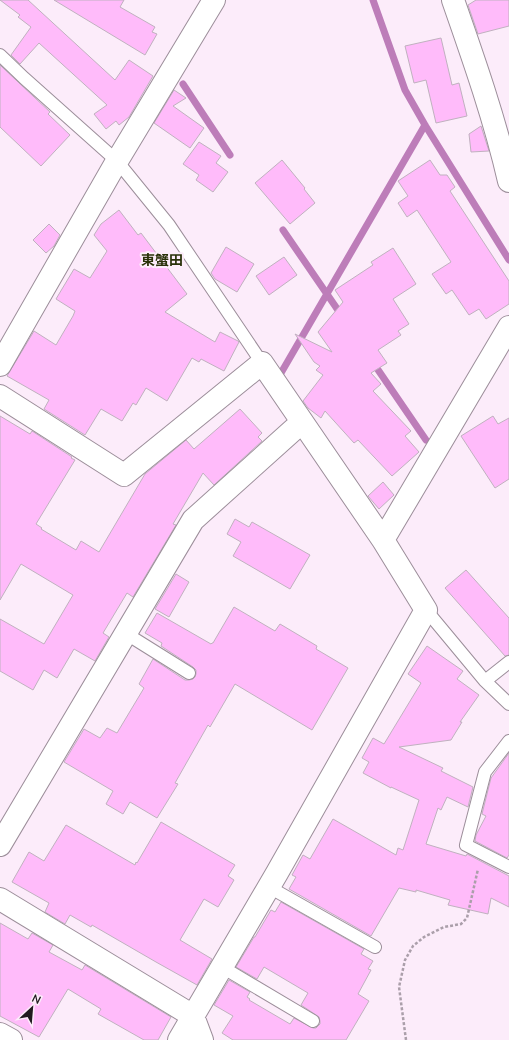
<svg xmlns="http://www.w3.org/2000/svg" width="509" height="1040" font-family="Mulish,'Noto Sans JP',sans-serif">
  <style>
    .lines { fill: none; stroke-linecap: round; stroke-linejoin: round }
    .stream { stroke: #bd7db9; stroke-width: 7 }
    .building { fill: #ffbbfa; stroke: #c0b1bf }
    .service-casing { stroke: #9c8e9a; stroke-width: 14 }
    .minor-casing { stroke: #9c8e9a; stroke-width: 24 }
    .path { stroke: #ab9faa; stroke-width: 2.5; stroke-dasharray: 3 2; stroke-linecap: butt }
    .service { stroke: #fff; stroke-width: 12 }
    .minor { stroke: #fff; stroke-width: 22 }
    .labels { text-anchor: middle; stroke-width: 4; stroke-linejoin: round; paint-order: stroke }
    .quarter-label { font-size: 14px; font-weight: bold; fill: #283008; stroke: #fcecfa }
  </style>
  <rect width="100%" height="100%" fill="#fcecfa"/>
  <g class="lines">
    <!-- stream -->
    <path class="stream" d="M373,0L405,90L425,125L509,260
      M183,84L230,155
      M283,230L342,316
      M372,361L426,440
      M281,373L425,125"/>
  </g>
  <!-- building -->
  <path class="building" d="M0,0H28L115,80L129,60L153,76L129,117L119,125L116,121L106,129L94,114L107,105L39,43L20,64L11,55L31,27L18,17L20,15Z
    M54,0H124L120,7L155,27L152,32L157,34L145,55Z
    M476,0H509V26L478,34L468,5Z
    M441,38L452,85L459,83L467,116L436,123L426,80L414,83L405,46Z
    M0,65L50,112L48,114L70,135L41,166L0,127Z
    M174,90L186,98L173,106L204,128L190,148L154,123Z
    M481,126L489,151L471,152L469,134Z
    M199,142L221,156L216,163L228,172L213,192L196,180L199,175L183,164Z
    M282,160L305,188L304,189L315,203L290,224L255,183Z
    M430,160L440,175H447L455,187L450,191L509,281V304L486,319L479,309L469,315L452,290L446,294L432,274L451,262L417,210L407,217L398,203L408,196L398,181Z
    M119,210L138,235L141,233L187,294L165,312L215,342L220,332L238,341L239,342L224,371L201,359L199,362L192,358L167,401L146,388L136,405L133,403L122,421L101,409L85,435L44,409L49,400L7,376L34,331L56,345L73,316L75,311L56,299L74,269L90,278L107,251L94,235L101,224Z
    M49,224L60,235L54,246L46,253L33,240Z
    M226,247L254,264L237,292L215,279L211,273Z
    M393,248L416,284L393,299L409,324L398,331L401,335L378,350L387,363L371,373L381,384L373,391L411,431L405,436L419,452L392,476L358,440L354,443L325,411L321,418L308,408L303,401L323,375L316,370L320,366L314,362L295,334L332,352L318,332L343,302L335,290L373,265L371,262Z
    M284,257L297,275L269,295L256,276Z
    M240,409L262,433L258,437L262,441L214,485L203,473L173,524L176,525L133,597L127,593L103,633L109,637L95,661L74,649L57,678L44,670L33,690L0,671V619L44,644L73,595L21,564L0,600V416L30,434L32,431L72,457L71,458L75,460L36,524L42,528L41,529L76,550L81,541L99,552L145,474L186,440L194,449Z
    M493,416L498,424L509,418V479L495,488L461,436Z
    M383,482L394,495L379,509L368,496Z
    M235,519L249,527L252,522L310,555L290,589L233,556L241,542L227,534Z
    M466,570L509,618V655L505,656L445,588Z
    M176,574L189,582L169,617L155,609Z
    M234,607L275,631L280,624L317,646L316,649L348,668L312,730L235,684L210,727L208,725L175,783L178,784L157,818L130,802L123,814L106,804L113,791L64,762L84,729L100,738L107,728L117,733L144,688L139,684L153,659L185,680H189L193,679L195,677L196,674V670L193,667L161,646L162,643L145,633L157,613L211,644L212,643H213Z
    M427,646L463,671L457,679L479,695L460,722H462L451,740L399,747L443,768L441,771L473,787L468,807L447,797L441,810L438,808L426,844L466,856L467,854L509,876V907L491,898L488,914L448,905L450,900L416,890V892L399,888L371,936L289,889L296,877L292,875L303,855L310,859L333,819L396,855L398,848L403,850L419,800L391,787V788L363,773L369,762L362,758L373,738L384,744L421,683L408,674Z
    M509,753V855L507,858L475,841L476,835L486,816L482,814L491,778Z
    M161,822L235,865L228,876L234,880L218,907L204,899L180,940L212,959L197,985L156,962L92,925L91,927L70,915L65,924L45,912L49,903L12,882L29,852L44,861L66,825L135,865L136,862L137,863Z
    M281,902L364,949L361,954L373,961L368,969L371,970L358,994L369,1001L346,1040H233L222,1033L233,1016L214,1005L229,980L250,992L247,997L250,999L249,1000L290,1024L294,1018L313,1028H316L320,1024V1021L319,1017L301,1005L308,993L264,967L257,979L236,967L254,937H255L271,910L275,912Z
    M0,923L28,939L32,933L53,945L49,952L82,970L85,965L171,1017L158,1040H144L98,1014L101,1009L68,989L39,1037L0,1016Z"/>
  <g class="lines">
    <!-- service casing -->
    <g class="service-casing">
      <path id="service" d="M0,55L24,78L117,161L169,225L262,363
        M426,610L485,681L509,704
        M125,633L189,673
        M485,681L509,662
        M509,741L485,772L466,845L509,867
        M269,887L375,947
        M222,967L313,1021"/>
    </g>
    <!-- minor casing -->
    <g class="minor-casing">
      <path id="minor" d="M453,0C474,60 495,120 509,181
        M0,365L117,161L214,0
        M0,396L124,475L262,363L383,540L426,610L277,873L179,1040
        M383,540L509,327
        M0,845L193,520L302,422
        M0,899L193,1016L202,1040
        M0,1034L11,1040"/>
    </g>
    <!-- path -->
    <path class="path" d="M406,1040L399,987L405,960L413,946L424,937L444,927L461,924L467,918L478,869"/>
    <!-- service -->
    <use href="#service" class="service"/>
    <!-- minor -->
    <use href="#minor" class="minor"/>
  </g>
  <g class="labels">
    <!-- quarter labels -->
    <g class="quarter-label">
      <text x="162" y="265">東蟹田</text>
    </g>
  </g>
  <!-- north arrow -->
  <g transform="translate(32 1008) rotate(26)" stroke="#fcecfa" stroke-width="3" paint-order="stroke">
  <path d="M0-3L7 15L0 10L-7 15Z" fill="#201a1f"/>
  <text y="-6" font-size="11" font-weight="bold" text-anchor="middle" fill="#201a1f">N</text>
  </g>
</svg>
